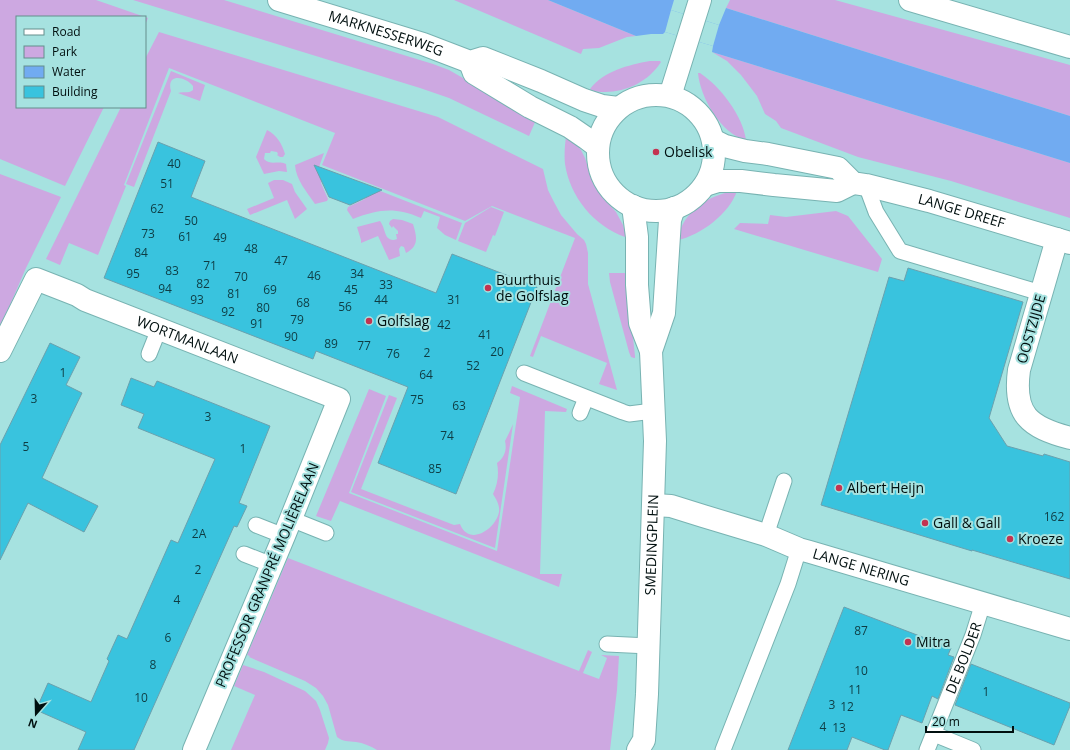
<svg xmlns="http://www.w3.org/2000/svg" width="1070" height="750" font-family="'Open Sans',sans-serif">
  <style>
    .green { fill: #cda8e1 }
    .water { fill: #71abf1 }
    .pier { fill: #a6e2e0 }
    .building { fill: #39c3de; stroke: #6aa1ae }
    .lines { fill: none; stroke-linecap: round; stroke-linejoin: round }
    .service-casing { stroke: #78b3b2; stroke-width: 17 }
    .minor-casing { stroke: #78b3b2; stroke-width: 24 }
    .tertiary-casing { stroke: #78b3b2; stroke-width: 24 }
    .secondary-casing { stroke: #78b3b2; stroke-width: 24 }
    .service { stroke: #fff; stroke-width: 15 }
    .minor { stroke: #fff; stroke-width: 22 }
    .tertiary { stroke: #fff; stroke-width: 22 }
    .secondary { stroke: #fff; stroke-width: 22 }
    .poi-dot { fill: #c33351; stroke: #a6e2e0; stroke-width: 1.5 }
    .labels { text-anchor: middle; stroke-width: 4; stroke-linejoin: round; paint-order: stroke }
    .number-label { font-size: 12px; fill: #0e3c43 }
    .street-label { font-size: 14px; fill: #000f0f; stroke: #a6e2e0 }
    .poi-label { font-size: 14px; fill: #000f0f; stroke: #a6e2e0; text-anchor: start }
  </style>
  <rect width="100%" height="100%" fill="#a6e2e0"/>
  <!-- green -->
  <path class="green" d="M0,0H96L148,18L145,25V17H17V107H104L65,186L0,159Z
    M133,0H224L433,64L449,70L536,120L529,136L449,98L420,88Z
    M454,0H548L636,36L627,37L599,48L583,49L581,54Z
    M730,0H835L1070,65V116L726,8Z
    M159,32L438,117L543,169L548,190L554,202L561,215L577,234L584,240L586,244L588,253V284L617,390L599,384L607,363L541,336L533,357L530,356L575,238L492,206L465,221L322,165L335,133L169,68L124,185L126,186L98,255L69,243L60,265L46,259L121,107H145V59Z
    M712,52L1070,163V218L951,181L858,157L781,128L776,121L765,114L757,96L741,75L727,61Z
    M650,61H660L661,62C649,81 627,92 605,92C600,92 594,92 590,89C604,71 628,65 650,61Z
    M171,71L205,85L200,101L178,93C183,91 188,94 193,90V86C185,76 166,73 171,91L134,187L126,184Z
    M698,73H700C720,86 743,116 746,140C721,134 700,97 698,73Z
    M267,130C277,135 282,144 285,154L283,157H280L277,155L278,154L277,152L271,151L270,153H265L264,159C271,166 278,160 286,164L287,172L279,171L264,174L256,157Z
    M566,136L576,144L581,150L585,158L594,185L604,199L616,212L623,225L626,236L625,237C594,226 570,197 565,164C564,154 565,145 566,136Z
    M324,153L319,167L326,169L321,183L328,199L327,201L315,204C307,192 296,180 295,165Z
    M0,174L61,197L26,268L10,305L0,325Z
    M274,180H283L292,184L295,192L307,209L295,219L287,200L250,215L247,209L274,198L268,183Z
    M370,187L462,223L456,240L445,235L437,228L440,217L424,211L421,218C395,207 379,209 353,219L347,210L348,207L365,199Z
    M737,191C729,214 701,235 678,240C679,236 679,232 681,228C690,207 714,193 737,191Z
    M491,207L504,212L495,236L493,235L486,252L458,241L465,223Z
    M836,211L848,216L882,259L878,272L734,229L740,223L768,224L770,215L786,217Z
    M393,219L402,220L413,224C417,237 419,246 406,253L404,247L401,246L399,249L400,256L389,260L378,236L361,243V240L357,227L380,221C384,226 384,232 387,237C390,240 393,241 397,239L396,234H398V231L393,226L392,228L389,224L390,221Z
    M609,273H626L635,356V358H634L631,357L629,352L610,282Z
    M512,386L567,409L566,412L545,411L540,574H562L559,587L340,501L331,521L316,516L369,389L386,396L349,493L497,551L520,397L510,393Z
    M389,395L397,398L361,489L454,525L460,524C469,547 496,529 499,512C500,505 496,499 493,494C498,484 499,473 497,463C505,457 507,449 505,441L509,433L513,424L495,548L351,492Z
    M288,558L579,671L588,650L592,652L583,673L599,679L607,658L601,655L619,656L617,690L610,750H377C371,746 363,743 356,742C348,741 343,742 337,737L328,705L323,696L316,688L305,681L249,657L250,656L247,655Z
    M243,665L264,672L305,691L316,701L320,710L329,738L328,743L325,750H231L255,695L234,686Z"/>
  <!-- water -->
  <path class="water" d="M548,0H674L671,10L719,25L726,8L1070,116V163L712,52L713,46L665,32L663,34H651L636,36Z"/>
  <!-- pier -->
  <path class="pier" d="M671,10L719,25L713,46L665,32Z"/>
  <!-- building -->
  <path class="building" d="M158,142L205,161L191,197L436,293L452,254L537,287L456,494L378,463L408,387L316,351L313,359L104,278Z
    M314,165L382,190L350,205L329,197Z
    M908,268L1023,302L989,418L1007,446L1043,456L1044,454L1070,462V579L972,550V551L821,505L889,277L904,281Z
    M50,343L80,357L66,385L82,393L68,422L42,478L98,506L84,532L28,503L0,560V445Z
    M131,378L154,387L157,381L270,426L239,503L247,506L237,527L234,526L134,750H78L86,732L36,710L48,683L91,702L109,661L107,659L118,635L127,639L171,540L178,543L215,459L138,428L144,414L121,405Z
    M844,607L951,648L948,655L954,657L938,699L932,696L922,723L901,715L888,750H885L852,737L847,750H788Z
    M971,664L1070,703V706L1054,745L955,705Z"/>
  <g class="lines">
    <!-- service casing -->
    <g class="service-casing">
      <g id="service">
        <path d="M866,185L876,212L900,251L1041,293"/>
        <path d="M149,354L159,329"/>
        <path d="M524,373L623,412L629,414L653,411"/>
        <path d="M580,413L586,398"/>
        <path d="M291,519L326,533"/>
        <path d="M256,525L284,536"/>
        <path d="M766,535L784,481"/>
        <path d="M244,554L272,565"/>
        <path d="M607,644L649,646"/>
        <path d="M934,734L973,750"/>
        <path d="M723,750L788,584L799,549"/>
        <path id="s1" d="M927,750L973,635L983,603"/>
      </g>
    </g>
    <!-- minor casing -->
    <g class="minor-casing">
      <g id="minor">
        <path d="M910,0L1070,47"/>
        <path d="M670,96L700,0"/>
        <path d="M1057,239L1019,370C1013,415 1029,427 1070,438"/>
        <path id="s2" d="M0,351L36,279L77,295L85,300L339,399L284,536L194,750"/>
        <path id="s3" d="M654,505L671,506L703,516L766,535L799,549L810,552L1070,629"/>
      </g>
    </g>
    <!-- tertiary casing -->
    <g class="tertiary-casing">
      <g id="tertiary">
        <path d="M633,206L637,237V285L640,323L651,351"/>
        <path id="s4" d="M638,750L644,740L647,694L655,441L651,351L664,313L670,220L674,208"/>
      </g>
    </g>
    <!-- secondary casing -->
    <g class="secondary-casing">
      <g id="secondary">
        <path id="s5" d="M279,0L423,44L470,62L483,58L541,81L584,100L602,106L618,108"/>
        <path d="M470,62L474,73L530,107L570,127L586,138L598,147"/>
        <circle cx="656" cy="153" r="58"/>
        <path id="s6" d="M713,140L725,146L745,151L768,154L838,168L853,183L866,185L929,201L1070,243"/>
        <path d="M705,185L718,181H741L774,185L837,191L853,183"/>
      </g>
    </g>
    <!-- service -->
    <use href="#service" class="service"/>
    <!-- minor -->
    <use href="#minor" class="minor"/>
    <!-- tertiary -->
    <use href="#tertiary" class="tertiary"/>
    <!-- secondary -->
    <use href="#secondary" class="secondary"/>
  </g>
  <!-- markers -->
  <g class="poi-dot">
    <circle cx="656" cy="152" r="4"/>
    <circle cx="488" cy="288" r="4"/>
    <circle cx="369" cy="321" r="4"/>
    <circle cx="839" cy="488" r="4"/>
    <circle cx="925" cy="523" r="4"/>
    <circle cx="1010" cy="539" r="4"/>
    <circle cx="908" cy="642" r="4"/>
  </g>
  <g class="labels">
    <!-- number labels -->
    <g class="number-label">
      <text x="174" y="168">40</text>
      <text x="167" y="188">51</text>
      <text x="157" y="213">62</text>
      <text x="191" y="225">50</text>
      <text x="148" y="238">73</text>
      <text x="185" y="241">61</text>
      <text x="220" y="242">49</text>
      <text x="251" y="253">48</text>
      <text x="141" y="257">84</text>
      <text x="281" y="265">47</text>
      <text x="210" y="270">71</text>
      <text x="172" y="275">83</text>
      <text x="133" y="278">95</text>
      <text x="357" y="278">34</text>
      <text x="314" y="280">46</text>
      <text x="241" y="281">70</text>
      <text x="203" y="288">82</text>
      <text x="386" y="289">33</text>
      <text x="165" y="293">94</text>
      <text x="270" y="294">69</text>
      <text x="351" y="294">45</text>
      <text x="234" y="298">81</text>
      <text x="197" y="304">93</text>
      <text x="381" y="304">44</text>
      <text x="454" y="304">31</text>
      <text x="303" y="307">68</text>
      <text x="345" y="311">56</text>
      <text x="263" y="312">80</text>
      <text x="228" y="316">92</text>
      <text x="297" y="324">79</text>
      <text x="257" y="328">91</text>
      <text x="444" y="329">42</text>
      <text x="485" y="339">41</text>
      <text x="291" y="341">90</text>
      <text x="331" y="348">89</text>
      <text x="364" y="350">77</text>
      <text x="497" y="356">20</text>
      <text x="427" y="357">2</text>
      <text x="393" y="358">76</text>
      <text x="473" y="370">52</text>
      <text x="63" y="377">1</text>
      <text x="426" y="379">64</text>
      <text x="34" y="403">3</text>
      <text x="417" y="404">75</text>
      <text x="459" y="410">63</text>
      <text x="208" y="421">3</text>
      <text x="447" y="440">74</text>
      <text x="26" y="451">5</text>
      <text x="243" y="453">1</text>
      <text x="435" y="473">85</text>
      <text x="1054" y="521">162</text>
      <text x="199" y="538">2A</text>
      <text x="198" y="574">2</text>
      <text x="177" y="604">4</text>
      <text x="861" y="635">87</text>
      <text x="168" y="642">6</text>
      <text x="153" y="669">8</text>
      <text x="861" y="675">10</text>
      <text x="855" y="694">11</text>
      <text x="986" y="696">1</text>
      <text x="141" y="702">10</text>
      <text x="832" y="709">3</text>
      <text x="847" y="711">12</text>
      <text x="823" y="731">4</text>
      <text x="839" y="732">13</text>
    </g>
    <!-- street labels -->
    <g class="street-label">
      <text dy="5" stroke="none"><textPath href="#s5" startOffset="112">MARKNESSERWEG</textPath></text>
      <text dy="5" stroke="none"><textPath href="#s6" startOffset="262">LANGE DREEF</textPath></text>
      <text transform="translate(1031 329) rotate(-74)" y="5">OOSTZIJDE</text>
      <text dy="5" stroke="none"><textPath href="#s2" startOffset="244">WORTMANLAAN</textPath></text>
      <text dy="5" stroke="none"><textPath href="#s4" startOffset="207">SMEDINGPLEIN</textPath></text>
      <text dy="5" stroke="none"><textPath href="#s3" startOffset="217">LANGE NERING</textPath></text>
      <text transform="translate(267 575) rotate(-67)" y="5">PROFESSOR GRANPRÉ MOLIÈRELAAN</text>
      <text dy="5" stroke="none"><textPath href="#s1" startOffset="99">DE BOLDER</textPath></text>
    </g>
    <!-- poi labels -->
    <g class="poi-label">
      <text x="664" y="157">Obelisk</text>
      <text x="496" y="285">Buurthuis<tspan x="496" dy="16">de Golfslag</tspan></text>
      <text x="377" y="326">Golfslag</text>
      <text x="847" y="493">Albert Heijn</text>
      <text x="933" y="528">Gall &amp; Gall</text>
      <text x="1018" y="544">Kroeze</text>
      <text x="916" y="647">Mitra</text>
    </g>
  </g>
  <!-- legend -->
  <rect x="16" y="16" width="130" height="92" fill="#a6e2e0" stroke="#648e8c"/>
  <rect x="24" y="29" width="20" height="6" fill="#ffffff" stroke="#648e8c"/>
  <text x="52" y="36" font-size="12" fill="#000f0f">Road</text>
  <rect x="24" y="46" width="20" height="12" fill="#cda8e1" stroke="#648e8c"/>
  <text x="52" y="56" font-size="12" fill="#000f0f">Park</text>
  <rect x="24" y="66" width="20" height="12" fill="#71abf1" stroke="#648e8c"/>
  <text x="52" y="76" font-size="12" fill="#000f0f">Water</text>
  <rect x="24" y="86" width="20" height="12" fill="#39c3de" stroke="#648e8c"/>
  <text x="52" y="96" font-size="12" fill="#000f0f">Building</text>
  <!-- north arrow -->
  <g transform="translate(36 714) rotate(200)" stroke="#a6e2e0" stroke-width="3" paint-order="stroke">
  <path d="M0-3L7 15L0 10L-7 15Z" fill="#000f0f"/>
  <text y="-6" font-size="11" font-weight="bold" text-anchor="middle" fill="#000f0f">N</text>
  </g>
  <!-- scale -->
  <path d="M926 726v6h87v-6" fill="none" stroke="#000f0f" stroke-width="2"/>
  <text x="932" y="726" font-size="12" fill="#000f0f" stroke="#a6e2e0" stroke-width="3" paint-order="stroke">20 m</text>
</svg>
